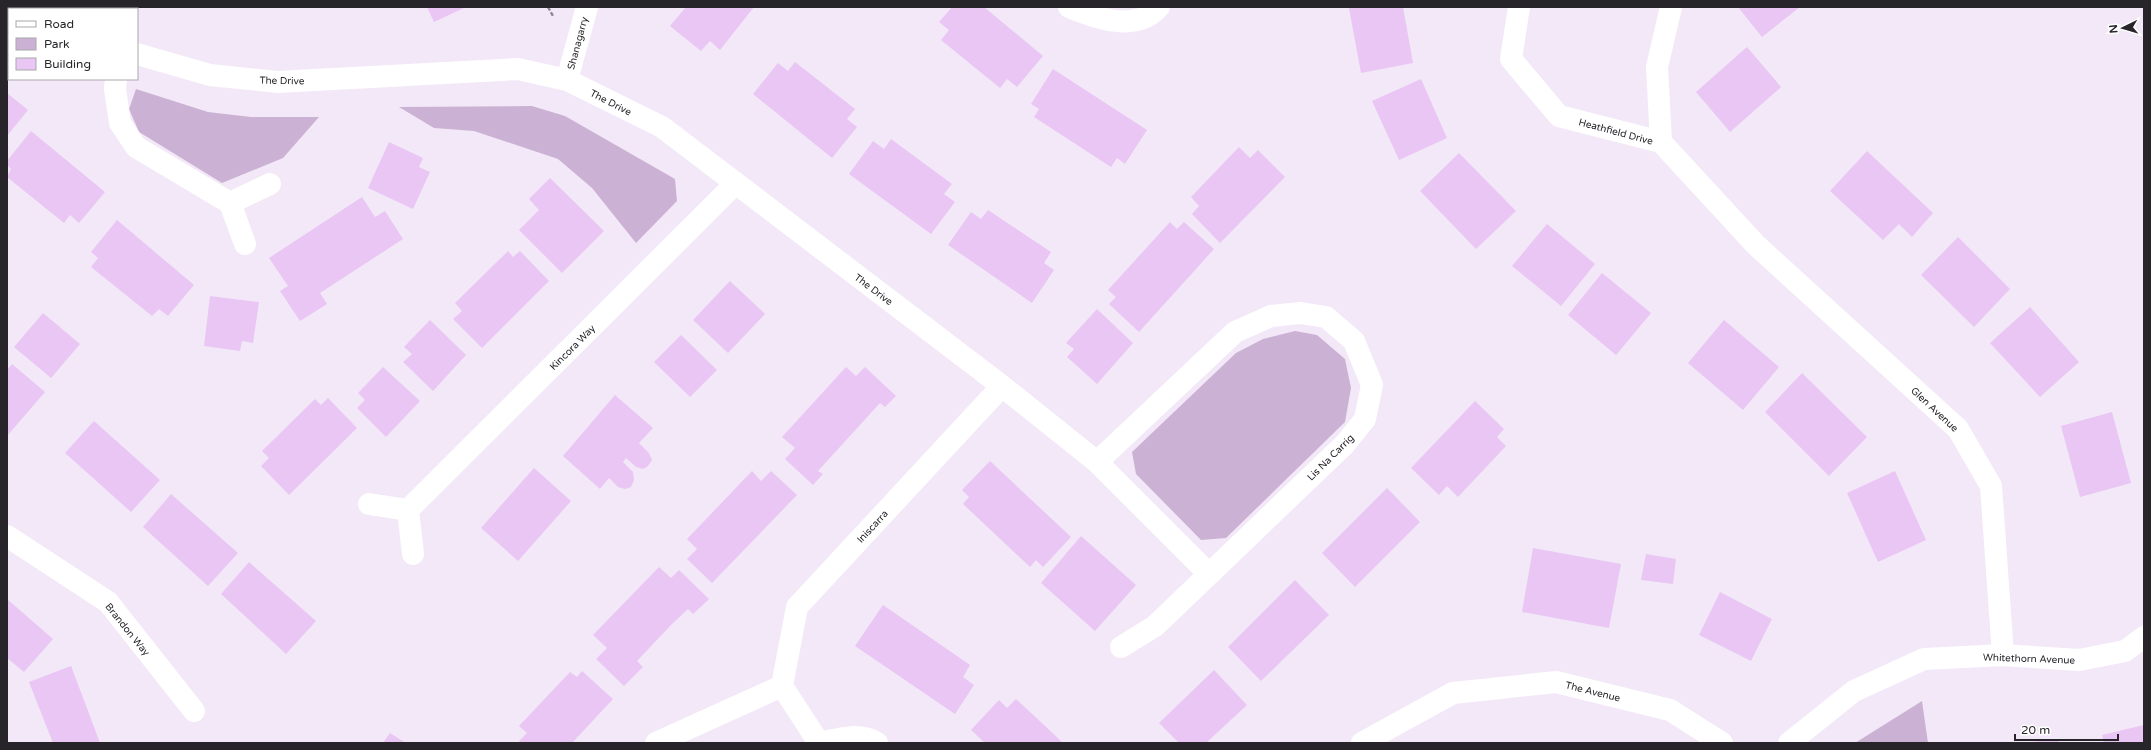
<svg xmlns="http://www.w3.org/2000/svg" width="2151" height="750" font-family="'Varela Round',sans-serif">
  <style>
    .green { fill: #cbb2d4 }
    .building { fill: #e9c6f4 }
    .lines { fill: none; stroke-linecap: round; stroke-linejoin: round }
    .path { stroke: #8d8690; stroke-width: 2.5; stroke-dasharray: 4 2; stroke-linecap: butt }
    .minor { stroke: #fff; stroke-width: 22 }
    .labels { text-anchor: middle; stroke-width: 3.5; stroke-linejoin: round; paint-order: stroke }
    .street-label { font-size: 10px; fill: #28252a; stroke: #fff }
  </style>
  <rect width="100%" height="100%" fill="#f3e8f7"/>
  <!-- green -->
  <path class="green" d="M136,89L208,112L251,117H319L283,158L222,183L139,132L129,109Z
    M532,106L565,116L675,179L677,201L636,243L592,188L558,159L474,131L434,128L399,107Z
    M1295,331L1317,335L1345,359L1351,388L1345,422L1226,538L1201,540L1136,474L1132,452L1236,353L1263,339Z
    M1922,701L1928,743H1855Z"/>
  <!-- building -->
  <path class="building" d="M427,7H466L434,22Z
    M686,7H754L720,50L710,41L701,51L670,26Z
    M952,7H984L1043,56L1017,87L1007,79L1000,88L941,40L949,30L939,22Z
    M1356,7H1403L1413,63L1361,73L1349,8Z
    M1738,7H1800L1762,37Z
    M1747,47L1781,87L1730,132L1696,92Z
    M795,62L855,109L847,119L857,127L832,158L753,94L778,63L788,71Z
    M1053,69L1147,130L1125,164L1117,158L1111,167L1034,117L1039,109L1031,104Z
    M1421,79L1447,138L1399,160L1372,101Z
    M7,93L28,110L7,136Z
    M31,131L105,192L79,223L70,215L64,223L7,177L11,169L7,165V161Z
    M891,139L952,184L944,194L955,202L931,234L849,174L873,141L884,149Z
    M389,142L423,158L419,167L430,172L413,209L368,188Z
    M1239,147L1250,158L1258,150L1285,177L1220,243L1192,214L1199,206L1191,197Z
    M1867,151L1933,213L1912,237L1899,224L1883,240L1830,191Z
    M1459,153L1516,211L1476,249L1420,191Z
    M550,178L604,231L562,273L519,230L539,210L529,199Z
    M362,197L375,217L385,211L403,239L320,293L327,304L300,321L280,291L288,286L269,258Z
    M988,210L1051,252L1044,263L1054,270L1032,303L948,245L971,212L981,219Z
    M117,220L194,285L168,316L159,309L152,316L91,267L98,258L91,252Z
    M1170,222L1177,229L1184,222L1214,249L1139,332L1109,304L1116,297L1108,290Z
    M1547,224L1595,264L1561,306L1512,266Z
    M1958,237L2010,289L1974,327L1921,275Z
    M508,251L513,257L520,251L549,281L482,348L453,319L462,311L455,303Z
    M1602,273L1651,313L1616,355L1568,315Z
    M730,281L765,314L728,353L693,320Z
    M210,296L259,302L253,343L242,341L240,351L204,346Z
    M2030,307L2079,362L2040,397L1990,343Z
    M1097,309L1133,343L1097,384L1067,357L1074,349L1066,343Z
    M43,313L80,344L51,378L14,347Z
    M430,320L466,355L433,391L403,362L412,354L404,347Z
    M1724,320L1779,367L1743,410L1688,363Z
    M681,335L717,370L690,397L654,362Z
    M12,364L45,392L7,436V370Z
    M383,367L420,401L386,437L357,408L365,400L358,393Z
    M846,367L856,376L865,367L896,396L885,407L880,403L818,471L823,474L813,485L785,459L795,448L782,437Z
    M1802,373L1867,437L1829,476L1765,412Z
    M615,395L653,428L639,443L649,453L652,460L648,466L643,469L636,467L626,458L623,462L633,472L634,480L631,487L625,489L618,487L609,478L600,489L563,456Z
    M328,398L357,428L289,495L261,466L269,458L262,451L315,399L321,405Z
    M1475,401L1504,429L1497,437L1506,446L1458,497L1447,486L1439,495L1411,468Z
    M2112,412L2131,483L2080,497L2061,426Z
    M94,421L160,480L131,512L65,453Z
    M990,461L1071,537L1043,567L1036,560L1030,567L963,504L969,497L962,490Z
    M534,468L571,501L518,561L481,528Z
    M752,471L761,481L771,471L797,495L712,583L687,559L697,549L687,539Z
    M1895,471L1926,540L1878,562L1847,493Z
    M1387,488L1420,522L1355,587L1322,553Z
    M171,494L238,553L208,586L143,527Z
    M1081,536L1136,585L1095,631L1041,583Z
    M1533,548L1621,564L1609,628L1522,612Z
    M1646,554L1676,559L1673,584L1641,580Z
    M249,562L316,621L286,654L221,594Z
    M659,567L671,578L679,570L709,599L693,614L688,609L672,624L637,661L643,667L624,686L596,659L607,648L593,635Z
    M1295,580L1329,615L1261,681L1228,647Z
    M1720,592L1772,619L1751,661L1699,635Z
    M7,599L53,639L24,672L7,658Z
    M883,605L970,665L963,677L974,685L955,714L855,646Z
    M71,666L85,703L100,743H53L29,682Z
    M1214,670L1247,705L1206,743H1179L1159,723Z
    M582,671L613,699L572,743H521L519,741L527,733L519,726L570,672L577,677Z
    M1016,699L1043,724L1063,743H985L971,730L999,700L1007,708Z
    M2144,725V743H2104L2102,735Z
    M390,733L406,743H383Z
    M2059,739V743H2032V742Z"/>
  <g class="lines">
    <!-- path -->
    <path class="path" d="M548,7L553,16"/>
    <!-- minor -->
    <path class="minor" d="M20,7L25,9
      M1069,7C1096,18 1136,33 1159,7
      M1519,7L1511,59L1559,116L1661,142L1756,245L1958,429L1991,486L2003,655
      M137,54L210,75L278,82L518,69L567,80L662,127L1002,386L1097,462L1209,574
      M116,79L115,89L120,123L136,147L230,203L270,184
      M567,80L587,7
      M1661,142L1657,67L1671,7
      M230,203L245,244
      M1097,462L1235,332L1271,316L1300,313L1326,317L1354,341L1372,385L1365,419L1345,444L1155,626L1121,647
      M369,504L408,510L735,184
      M408,510L413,554
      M7,536L108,602L194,711
      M656,743L782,686
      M819,743L782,686L797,607L1002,386
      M819,743C837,739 860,732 877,743
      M1362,743L1453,693L1556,682L1670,710L1722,743
      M1789,743L1854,691L1924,659L2003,655L2079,660L2125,651L2144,637"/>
  </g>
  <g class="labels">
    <!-- street labels -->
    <g class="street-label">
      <text transform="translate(577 43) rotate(-75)" y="4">Shanagarry</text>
      <text transform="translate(282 80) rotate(1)" y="4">The Drive</text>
      <text transform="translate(611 102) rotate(27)" y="4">The Drive</text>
      <text transform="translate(1616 131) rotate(15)" y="4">Heathfield Drive</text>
      <text transform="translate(874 289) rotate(37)" y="4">The Drive</text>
      <text transform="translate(572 347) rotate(-45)" y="4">Kincora Way</text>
      <text transform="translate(1935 409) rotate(43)" y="4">Glen Avenue</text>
      <text transform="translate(1330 457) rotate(-45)" y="4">Lis Na Carrig</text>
      <text transform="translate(872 526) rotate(-47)" y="4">Iniscarra</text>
      <text transform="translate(128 629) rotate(51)" y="4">Brandon Way</text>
      <text transform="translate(2029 658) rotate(2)" y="4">Whitethorn Avenue</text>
      <text transform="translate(1593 691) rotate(14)" y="4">The Avenue</text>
    </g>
  </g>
  <!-- border -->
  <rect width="2151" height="750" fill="none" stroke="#28252a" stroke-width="16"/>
  <!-- legend -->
  <rect x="8" y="8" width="130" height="72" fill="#ffffff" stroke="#a9a8aa"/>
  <rect x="16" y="21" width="20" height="6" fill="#ffffff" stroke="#a9a8aa"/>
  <text x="44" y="28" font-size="12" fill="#28252a">Road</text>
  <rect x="16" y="38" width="20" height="12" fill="#cbb2d4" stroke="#a9a8aa"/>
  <text x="44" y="48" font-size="12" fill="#28252a">Park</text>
  <rect x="16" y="58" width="20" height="12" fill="#e9c6f4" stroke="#a9a8aa"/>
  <text x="44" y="68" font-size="12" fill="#28252a">Building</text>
  <!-- north arrow -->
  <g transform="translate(2123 28) rotate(265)" stroke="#ffffff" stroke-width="3" paint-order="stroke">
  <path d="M0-3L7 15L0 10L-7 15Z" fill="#28252a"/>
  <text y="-6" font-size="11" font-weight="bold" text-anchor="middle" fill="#28252a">N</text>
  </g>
  <!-- scale -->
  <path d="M2015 734v6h103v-6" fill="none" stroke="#28252a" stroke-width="2"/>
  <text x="2021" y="734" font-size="12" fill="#28252a" stroke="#ffffff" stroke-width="3" paint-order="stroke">20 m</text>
</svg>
